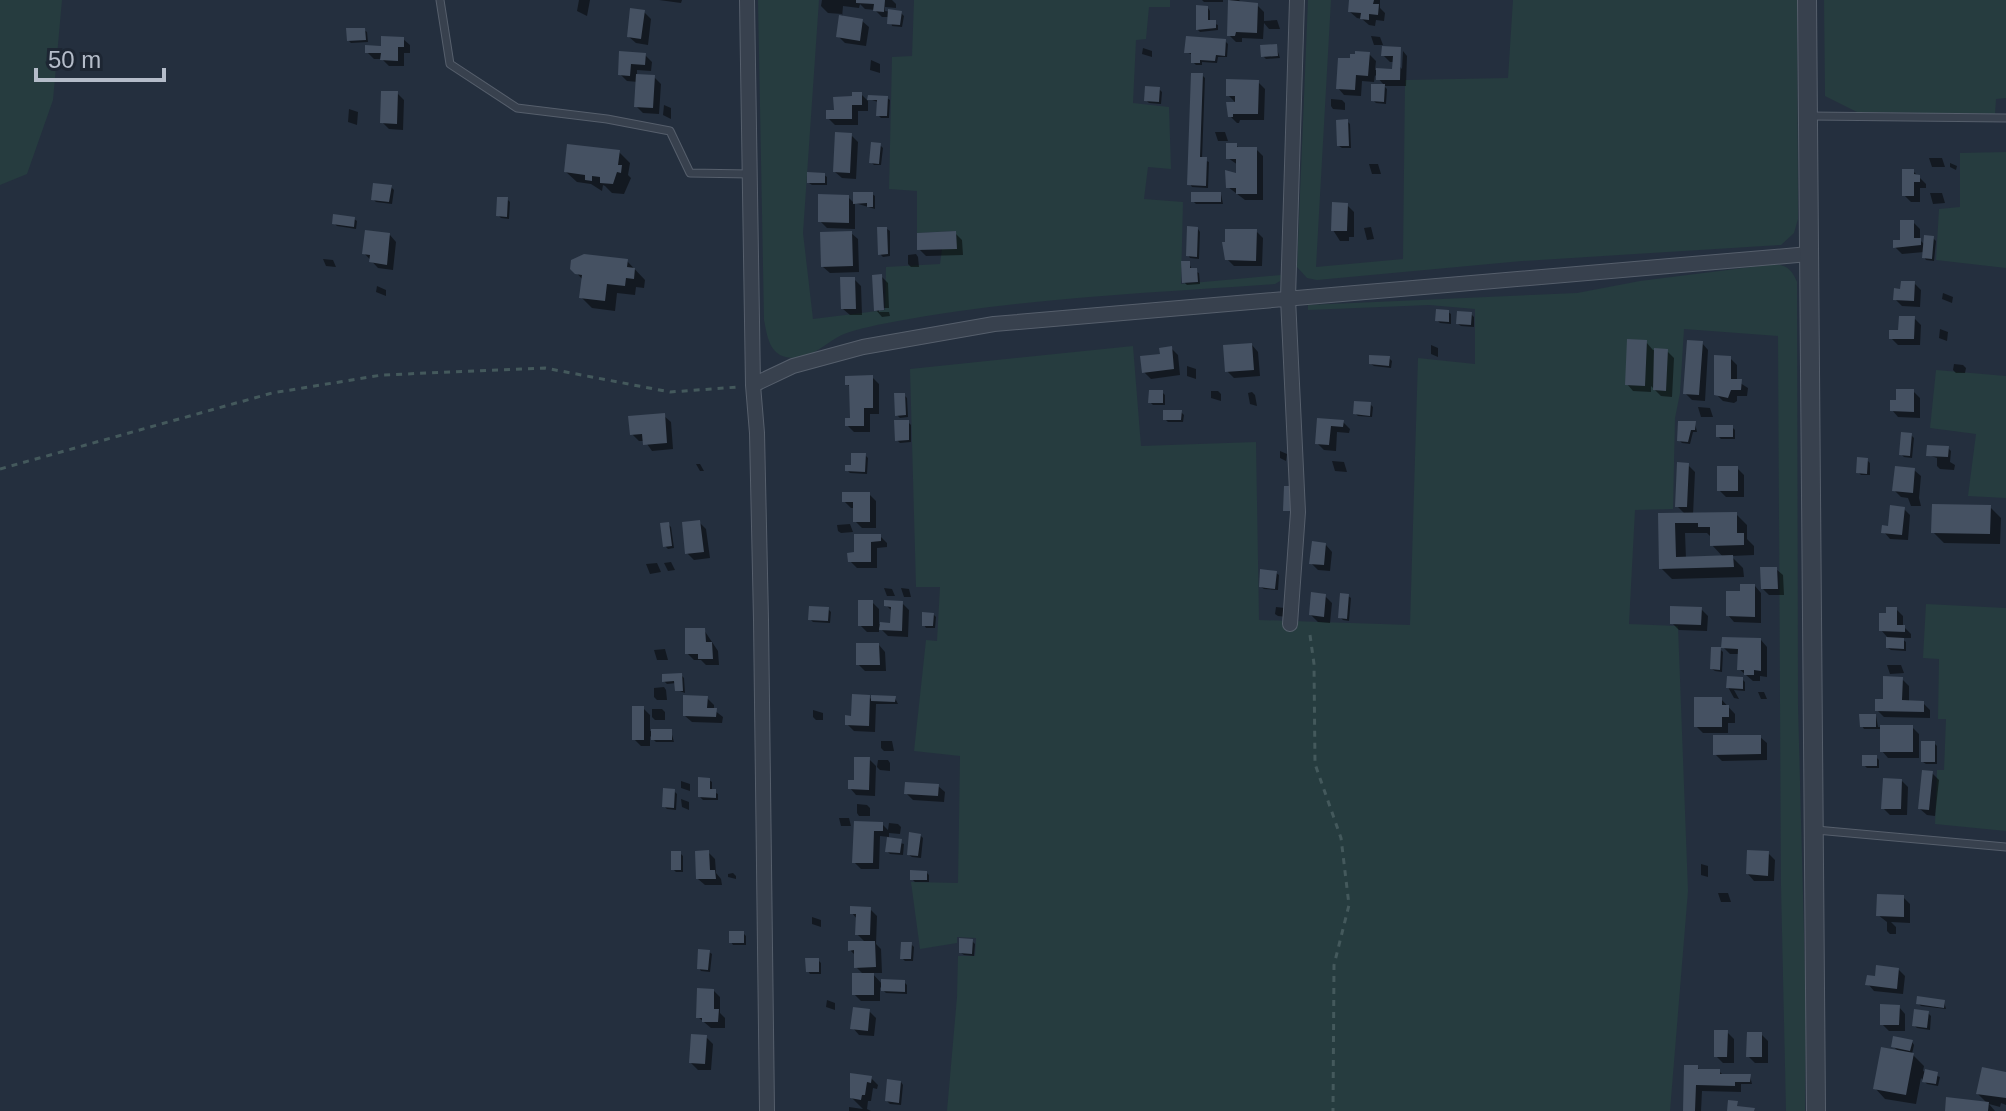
<svg xmlns="http://www.w3.org/2000/svg" width="2006" height="1111" font-family="Helvetica,sans-serif">
  <style>
    .green { fill: #263c3f }
    .shadow { fill: #0007; fill-rule: evenodd }
    .building { fill: #455162 }
    .lines { fill: none; stroke-linecap: round; stroke-linejoin: round }
    .service-casing { stroke: #565f6c; stroke-width: 9 }
    .minor-casing { stroke: #565f6c; stroke-width: 16 }
    .tertiary-casing { stroke: #565f6c; stroke-width: 20 }
    .path { stroke: #44595c; stroke-width: 3; stroke-dasharray: 6 6; stroke-linecap: butt }
    .service { stroke: #38414e; stroke-width: 7 }
    .minor { stroke: #38414e; stroke-width: 14 }
    .tertiary { stroke: #38414e; stroke-width: 18 }
  </style>
  <rect width="100%" height="100%" fill="#242f3e"/>
  <!-- green -->
  <path class="green" d="M0,0H62L53,100L27,174L0,185Z
    M758,0H819L803,233L813,319L885,310L886,267L940,264L942,249L956,231L917,233V191L889,189L892,57L912,56L914,0H1170V7H1149L1146,39L1136,40L1133,103L1169,107L1171,169L1148,167L1144,199L1183,202L1181,284L1281,275L1280,281L1275,284C1150,293 1022,298 898,321C881,324 861,328 844,334C829,340 813,358 795,358C770,358 768,340 764,320Z
    M1308,0H1331L1316,267L1403,259L1405,80L1508,78L1513,0H1797L1798,219L1794,233L1781,245L1522,261L1317,280L1307,278L1297,267Z
    M1824,0H2006V98L1996,99L1995,114L1857,112L1825,96Z
    M2006,152V268L1936,260L1939,209L1960,207V153Z
    M1775,264C1788,266 1792,270 1797,282L1798,706L1806,1009L1805,1111H1786L1781,886L1778,336L1684,329L1680,393L1675,418L1673,509L1635,510L1629,624L1678,626L1688,891L1670,1111H947L957,997L958,956H975L976,938L957,937V943L920,949L911,882L958,883L960,756L914,751L926,640L937,641L940,587H916L910,369L1133,346L1141,446L1256,442L1259,620L1410,625L1418,358L1475,364V309L1429,305L1308,310V305L1577,293L1640,281Z
    M1936,370L2006,376V498L1968,496L1976,434L1930,428Z
    M1926,604L2006,608V831L1935,824L1937,770H1944L1946,719H1938L1939,659L1923,658Z"/>
  <!-- shadow -->
  <path class="shadow" d="M579,0H590L587,16L577,11Z
    M659,0H682L681,3Z
    M822,0H892L896,4V8L885,7V11L901,13L904,16L902,27L892,26L890,17H882L875,10L865,9L860,4L859,8L843,6L842,18L862,21L869,27L866,46L845,43L838,36L842,14L828,13L821,6Z
    M1202,0H1223V2H1204Z
    M1230,0H1239L1243,4L1257,5L1264,12V21L1277,20L1280,29H1269L1264,23L1263,39L1242,38V42H1236L1229,35Z
    M1351,0H1380V8L1385,13L1384,21L1376,20L1375,26L1369,25L1362,19L1357,18L1350,12Z
    M1208,8L1210,11V22L1218,25V30L1200,32L1198,30Z
    M644,12L651,19L648,45L636,43L629,37Z
    M364,30L367,32L368,42L351,43L348,40Z
    M1371,36L1380,37L1383,45H1374Z
    M403,39L410,45V53H404V66H389L382,59H374L367,52Z
    M1225,41L1228,44L1227,57H1218L1217,63L1202,62V65H1196L1193,62V55L1186,52Z
    M1276,46L1280,58L1266,59L1263,56Z
    M1143,48L1152,51V57L1142,54Z
    M1399,49L1398,65L1402,69L1403,51L1407,56L1406,86H1385L1375,75L1374,82L1362,81L1361,96L1344,95L1338,88L1351,60L1369,54L1376,61L1375,70L1394,71V62H1390L1383,55Z
    M621,53L645,55L652,62L651,71L637,70V76L654,77L661,84L659,114L643,113L636,106L638,82L627,81L620,74Z
    M871,60L880,64V73L870,70Z
    M1202,75L1205,78L1202,159L1209,162L1208,188L1192,187L1190,184Z
    M1258,82L1265,89L1264,120H1240L1239,123H1237L1230,116L1237,104L1228,95Z
    M1384,86L1387,89L1386,104L1376,103L1373,100Z
    M1159,89L1162,92L1161,104L1149,103L1146,100Z
    M397,93L404,100L403,130L389,129L382,122Z
    M861,94L868,101V111H858V125H835L828,118Z
    M887,98L890,100L889,118H881L878,115V102L869,99Z
    M1331,99L1342,100L1345,103V110L1333,109L1331,106Z
    M664,105L671,108V119L663,115Z
    M349,109L358,112L357,125L348,122Z
    M1347,121L1350,124L1351,148H1342L1339,146Z
    M1215,132H1225L1228,141H1218Z
    M851,135L858,142L856,179L842,178L835,172Z
    M880,145L883,148L881,165H874L871,162Z
    M1236,145L1240,149H1256L1263,156V200H1245L1228,187L1238,176V165L1228,158Z
    M619,152L630,163L628,175L631,178L624,194L612,193L605,186L603,185L602,191L591,184L577,182L566,172Z
    M1929,158H1942L1945,167H1932Z
    M1950,163L1957,166L1956,170L1950,167Z
    M1369,164H1378L1381,174H1372Z
    M1913,171L1926,184V188H1920V202H1911L1904,195Z
    M824,175L827,177V185H812L809,183Z
    M391,187L394,190L392,204L376,202L373,199Z
    M1930,193H1942L1945,203L1933,204Z
    M872,194L875,196V209L855,203Z
    M1221,194L1223,204H1196L1193,201Z
    M848,197L855,204V229L827,228L820,221Z
    M507,199L510,202L509,219L501,218L498,215Z
    M1347,205L1354,212V237H1349V241H1340L1333,230Z
    M354,219L357,221L356,229L337,226L334,223Z
    M1913,222L1920,229V240L1925,245L1933,238L1936,241L1934,261L1926,260L1924,257V252L1902,254L1895,247L1902,242Z
    M1371,227L1374,239L1367,240L1364,228Z
    M887,229L890,231V256L883,257L880,254Z
    M1198,229L1200,232L1199,259L1190,258L1188,255Z
    M1256,231L1263,238L1262,266H1234L1227,259V244Z
    M851,233L858,239L859,272L830,273L823,267Z
    M955,233L962,240L963,255L926,256L919,249Z
    M390,235L396,242L393,270L378,268L364,253Z
    M916,254L918,257L919,267H911L908,264V255Z
    M323,259L333,260L336,267L326,266Z
    M627,261L645,280L644,288L636,287L635,295L617,293L615,311L592,308L581,297L583,280L572,268Z
    M1189,263L1192,270L1199,273L1200,284L1187,285L1184,282Z
    M881,276L888,283L889,308H879V312H889L890,316L882,317L876,310Z
    M854,279L861,286L862,315H850L843,309Z
    M1914,283L1921,290L1920,307L1902,306L1895,299Z
    M377,286L386,290V296L376,292Z
    M1943,293L1953,297L1952,303L1942,299Z
    M1448,312L1451,314V324L1440,323L1437,320Z
    M1471,314L1474,317V327L1461,326L1458,324Z
    M1914,318L1921,325L1920,345H1898L1891,338Z
    M1940,329L1948,332L1947,341L1939,338Z
    M1646,342L1653,350L1667,351L1674,358L1672,397L1661,396L1651,386V392L1633,391L1627,384Z
    M1702,343L1708,350L1705,401L1692,400L1685,393Z
    M1252,345L1258,352L1260,376L1234,378L1227,371Z
    M1431,345L1438,348V357L1431,354Z
    M1171,348L1178,355L1180,375L1151,379L1144,372Z
    M1389,358L1392,361L1391,368L1374,366L1371,364Z
    M1730,358L1737,365V381L1748,388L1747,396H1737V401L1734,403L1723,401L1716,394Z
    M1954,364L1963,365L1966,368L1965,373H1956L1953,370Z
    M1187,366L1196,369V379L1187,376Z
    M872,377L879,384V414H870V432H854L847,425L852,420L851,388L847,384Z
    M1211,391H1218L1221,394V401L1211,398Z
    M1913,391L1920,398V418L1898,417L1892,410Z
    M1162,392L1165,395V405H1153L1150,402Z
    M1252,392L1255,395L1257,406L1250,404L1248,393Z
    M904,395L907,398L908,417L900,418L897,415Z
    M1370,404L1373,407L1372,417L1358,416L1355,413Z
    M1698,407L1710,408L1713,417H1701Z
    M1181,412L1184,415L1183,422H1168L1165,419Z
    M664,416L671,422L673,449L652,451L645,441H639L632,434Z
    M1319,420L1343,422L1350,429L1349,433L1337,432L1336,451L1324,450L1317,443Z
    M908,422L911,425V442L900,443L897,440Z
    M1695,423L1697,432H1693L1690,444L1682,443L1679,440Z
    M1732,427L1735,430V439H1721L1718,436Z
    M1911,435L1914,438L1912,458L1904,457L1901,454Z
    M1948,448L1951,451L1950,462L1955,465L1954,470L1940,469L1937,466V458L1928,455Z
    M1280,451L1287,454L1286,461L1280,458Z
    M865,455L868,458L867,474L850,473L847,470Z
    M1867,460L1870,463V475H1861L1858,472Z
    M1332,461L1344,462L1347,472L1335,471Z
    M696,464H700L704,471H700Z
    M1688,465L1695,472L1693,515L1736,514L1747,525V539L1754,546V555L1731,556L1743,568L1744,577L1672,579L1661,568L1660,515H1686L1677,506ZM1685,533H1707L1712,538V545L1724,558L1686,559Z
    M1737,468L1744,475V497H1726L1719,490Z
    M1914,470L1921,476L1919,498L1921,506H1911L1908,498L1901,497L1894,490Z
    M869,494L876,501V528H862L855,521V508H851L844,501Z
    M1990,507L2001,518L2000,544L1944,543L1933,532Z
    M1904,509L1910,515L1908,540L1890,539L1884,532L1890,528Z
    M699,522L706,529L710,558L694,560L687,553Z
    M668,524L671,527L674,548L668,549L665,546Z
    M850,524L853,532L841,533L838,531L837,525Z
    M856,536H880L887,543V547L877,548V568H857L850,561L856,554Z
    M1326,545L1332,552L1330,571L1318,570L1311,563Z
    M671,562L675,570L668,571L664,563Z
    M657,563L661,572L650,574L646,564Z
    M1776,569L1783,575L1784,595H1769L1762,588Z
    M1276,573L1279,575L1278,590L1264,589L1261,587Z
    M1755,586L1761,593V623L1734,622L1728,615Z
    M884,588L892,589L895,596H887Z
    M901,588L909,589L911,597H904Z
    M1325,596L1332,603L1330,623L1318,622L1311,615Z
    M1348,596L1351,598L1349,621L1343,620L1340,617Z
    M872,602L879,609V624L892,625L893,612L886,605L902,603L909,610L908,637L888,636L879,627V632H867L860,625Z
    M1276,607L1285,608L1288,617L1278,616L1275,614Z
    M828,609L831,612L830,623L813,622L810,619Z
    M1701,609L1708,616L1707,631L1679,630L1672,623Z
    M1896,609L1903,616V626L1911,634V638H1901L1906,642V651L1891,650L1888,648V638L1881,630Z
    M933,614L936,617L935,628H926L924,625Z
    M704,630L718,651L719,665H706L701,660H694L687,653Z
    M1761,640L1767,647V677L1760,676V681H1753L1739,669L1740,654H1730L1723,647Z
    M879,645L885,652L886,671H865L858,664Z
    M665,649L668,660H657L654,650Z
    M1720,649L1723,652L1722,672L1715,671L1712,669Z
    M1887,665H1901L1904,673L1890,674Z
    M681,675L684,678L685,693L677,690V683L667,684L664,681Z
    M1742,679L1745,682V691L1734,690L1739,699L1734,698L1728,687Z
    M1902,679L1909,686V702L1923,703L1930,710V718L1884,717L1877,710Z
    M664,687L666,690L667,700H657L654,697V688Z
    M1758,692H1764L1767,699H1761Z
    M869,697L873,701V697L895,698L898,704H876L875,732L854,731L847,724Z
    M707,698L714,705V710L723,717L722,723L692,722L685,716Z
    M1721,699L1735,714V723H1728V733H1703L1696,726Z
    M643,708L652,717V709H662L665,712V720H655L650,715V731H671L674,742H656L650,736V746H641L634,739Z
    M813,710L823,713V720H816L813,717Z
    M1876,716L1878,727H1912L1919,734V758H1888L1882,751V729H1864L1862,726Z
    M1760,737L1767,743V760L1722,761L1715,754Z
    M881,741H892L894,751H884L881,748Z
    M1934,743L1937,746V764H1926L1923,762Z
    M1876,757L1879,760V768H1867L1864,765Z
    M869,759L876,766L875,796L856,795L850,788Z
    M878,760H888L890,763V771L880,770L877,767Z
    M1932,773L1939,780L1935,816L1927,815L1920,809Z
    M709,780L712,782V791L718,794V800H703L700,797Z
    M1901,780L1908,787L1907,815H1890L1883,808Z
    M681,781L690,784V791L681,788Z
    M938,786L945,792L944,802L913,800L906,793Z
    M674,791L677,794L676,810L667,809L664,806Z
    M681,799L689,802V810L682,807Z
    M857,804L867,805L870,808V816H859L857,813Z
    M839,818H849L851,826H841Z
    M855,823L882,824L888,830L889,823L898,824L901,827L900,834L889,833V840L904,844L903,855L890,854L887,851L889,837L880,836L879,869H861L854,862Z
    M920,835L923,838L921,858L912,857L909,855Z
    M708,852L715,859L716,873L721,879L722,885H705L698,879Z
    M680,853L683,856V872H676L673,869Z
    M1768,853L1775,860L1774,881H1754L1748,874Z
    M1701,864L1708,866V877L1701,875Z
    M926,872L929,875V882H915L912,879Z
    M733,873L736,876V879L728,877V874Z
    M1718,893H1728L1731,902H1721Z
    M1903,897L1910,904V923L1891,922L1896,927V934H1890L1887,931V922L1878,915Z
    M870,909L877,916L876,944L881,949L882,973H872L883,985L904,982L907,985V994L886,993L880,987V1001H861L854,994L864,975L856,967V956L850,950L866,943L857,934V919L852,913Z
    M812,917L821,920V927L812,924Z
    M743,933L746,936V945H733L731,942Z
    M972,941L975,944L974,956L964,955L961,953Z
    M911,944L914,947L913,961H905L902,958Z
    M709,952L712,954L710,972L701,971L699,968Z
    M818,960L821,963V974H810L808,971Z
    M1898,969L1905,976L1903,994L1874,991L1868,984Z
    M714,991L720,997V1013L725,1018V1028H711L698,1017Z
    M827,1000L835,1003V1010L826,1007Z
    M1944,1002L1946,1009L1921,1006L1918,1003Z
    M1899,1007L1905,1014V1031H1889L1882,1024Z
    M869,1011L876,1018L874,1036L859,1035L853,1028Z
    M1928,1013L1931,1016L1930,1030L1917,1028L1914,1025Z
    M1727,1032L1734,1039V1063H1723L1716,1056Z
    M1761,1034L1768,1041V1063H1755L1748,1056Z
    M706,1037L713,1044L711,1070H698L691,1063Z
    M1912,1042L1914,1045L1912,1054L1924,1066L1923,1071L1940,1077L1938,1086L1927,1084L1921,1078L1916,1104L1885,1099L1875,1088L1899,1052L1893,1046Z
    M1697,1067L1701,1071H1719L1724,1076H1750L1752,1084H1741V1092L1702,1091L1701,1111H1685Z
    M2006,1074V1105L2001,1103L2000,1107L1989,1104L1995,1111H1947L1988,1104L1978,1094Z
    M871,1078L878,1085L877,1089L873,1088L871,1101H868L867,1109L871,1111H849V1107L863,1109L852,1098Z
    M901,1082L903,1085L901,1105L890,1104L887,1101Z"/>
  <!-- building -->
  <path class="building" d="M856,0H885L884,12L873,11L874,4L856,3Z
    M1228,0L1258,3L1257,33L1236,32L1235,36H1227Z
    M1349,0H1374L1373,4H1379L1378,15L1369,14V20L1360,19L1361,13L1348,12Z
    M1196,5L1208,6V20H1216V28L1196,30Z
    M630,8L645,10L641,39L627,37Z
    M888,9L902,11L900,25L887,24Z
    M839,15L863,19L860,41L836,37Z
    M346,28H365L366,40L347,41Z
    M381,36L404,37V47H398V61L380,60L381,53H365V45L381,46Z
    M1186,36L1226,39L1225,56L1216,55L1215,61L1200,60V63H1191V53H1184Z
    M1277,44L1278,56L1261,57L1260,45Z
    M1382,46L1401,47L1400,80H1376V68L1392,69L1393,56H1381Z
    M619,51L646,53L645,65L631,64L630,76L618,75Z
    M1355,51L1370,52L1368,76L1356,75L1355,90L1336,89L1338,58H1350V54H1355Z
    M1191,73H1203L1200,157H1207L1206,186L1187,185Z
    M636,74L655,75L653,108L634,107Z
    M1226,79L1259,80L1258,114H1233V117H1228L1226,102H1235V96H1226Z
    M1371,84H1385L1384,102L1371,101Z
    M1145,86L1160,87L1159,102L1144,101Z
    M381,91H398L397,124L380,123Z
    M852,92H862V105H852V119H826V110H834L833,97L852,96Z
    M868,95L888,96L887,116H876L877,100H867Z
    M1348,119L1349,146H1337L1336,120Z
    M835,132L852,133L850,173L833,172Z
    M871,142L881,143L879,164L869,163Z
    M1226,143H1237V147H1257V194H1236V188H1226L1225,170L1236,173V159H1226Z
    M567,144L620,150L618,165H622L621,173L617,172L613,184L600,183V177L592,176V181L585,180V175L564,172Z
    M1902,169H1914V174L1920,175V182H1914V196H1902Z
    M807,172L825,173V183H807Z
    M373,183L392,185L389,202L371,200Z
    M853,192H873V207H867V203L853,204Z
    M1191,192H1221V202H1191Z
    M818,194L849,195V223L818,222Z
    M497,197H508L507,217L496,216Z
    M1332,202L1348,203L1347,231H1331Z
    M333,214L355,217L354,227L332,224Z
    M1900,220H1914V238H1921V245L1893,248V240H1900Z
    M1187,226L1198,227L1197,257L1186,256Z
    M877,227H887L888,254L878,255Z
    M1225,229H1257L1256,261L1225,260L1222,242H1225Z
    M365,230L390,233L387,265L369,262L370,255L362,254Z
    M852,231L853,266L821,267L820,232Z
    M956,231L957,249L917,250V233Z
    M1924,235L1934,236L1932,259L1922,258Z
    M584,254L628,259L627,267L635,268L634,279L626,278L625,286L607,284L605,301L579,298L582,275L575,274L570,269L571,260Z
    M1181,261H1190V268H1197L1198,282L1182,283Z
    M882,274L884,310L874,311L872,275Z
    M840,277H855L856,309H841Z
    M1901,281H1915L1914,301L1893,300L1894,288L1900,289Z
    M1436,309L1449,310V322L1435,321Z
    M1457,311L1472,312L1471,325L1456,324Z
    M1899,316H1915L1914,339H1889V330H1898Z
    M1627,339L1647,340L1645,386L1625,385Z
    M1687,340L1703,341L1699,395L1683,394Z
    M1252,343L1254,370L1225,372L1223,345Z
    M1172,346L1174,369L1142,373L1140,356L1160,354L1159,348Z
    M1654,348L1668,349L1666,391L1653,390Z
    M1369,355L1390,356L1389,366L1369,364Z
    M1714,355L1731,356V379H1742L1741,390H1731L1728,398L1714,395Z
    M873,375V408H864V426H845V418H850L849,385H845V376Z
    M1896,389H1914V412L1890,411V400H1896Z
    M1149,390H1163V403H1148Z
    M894,393H905L906,415L895,416Z
    M1354,401L1371,402L1370,416L1353,414Z
    M1163,410H1182L1181,420H1163Z
    M665,413L667,443L643,445L642,434L630,435L628,416Z
    M1317,418L1344,420L1343,427L1331,426L1329,445L1315,444Z
    M894,420H909V440L895,441Z
    M1678,421H1696L1695,430H1691L1688,442L1677,441Z
    M1716,425H1733V437H1716Z
    M1901,432L1912,433L1910,456L1899,455Z
    M1927,445L1949,446L1948,457L1926,456Z
    M851,453H866L865,472L845,471V465H851Z
    M1857,457L1868,458L1867,474L1856,473Z
    M1677,462L1689,463L1687,507H1675Z
    M1717,466H1738V491H1717Z
    M1895,466L1915,468L1913,493L1892,491Z
    M1284,486H1299V511H1283Z
    M842,492H870V522H853V502H842Z
    M1932,504L1991,505L1990,534L1931,533Z
    M1890,505L1905,507L1902,535L1881,533L1882,525L1888,526Z
    M1737,512V533H1744V545L1710,546V527H1698V523H1675L1676,557L1733,555L1734,567L1659,569L1658,513Z
    M700,520L704,552L685,554L682,522Z
    M669,522L672,546L663,547L660,523Z
    M854,534H881V541L871,542V562H848L847,553L854,552Z
    M1312,541L1326,543L1324,565L1309,564Z
    M1760,567H1777L1778,589H1761Z
    M1260,569L1277,571L1275,589L1259,587Z
    M1740,584H1755V617L1726,616V591H1740Z
    M1311,592L1326,594L1324,617L1309,615Z
    M1340,593L1349,594L1347,619L1338,618Z
    M858,600H873V626H858Z
    M884,600L903,601L902,631L879,630L880,622L890,623L891,607L884,606Z
    M809,606L829,607L828,621L808,620Z
    M1670,606L1702,607L1701,625L1670,624Z
    M1886,607H1897V625H1905V632L1879,631V613H1886Z
    M922,612L934,613L933,626H922Z
    M685,628H705L706,642H712L713,659H698V654H685Z
    M1722,637L1761,638V671L1754,670V675H1744V670H1737L1738,649L1721,648Z
    M1886,637L1904,638V649L1886,648Z
    M856,643H879L880,665H856Z
    M1711,647H1721L1720,670L1710,669Z
    M682,673L683,691H675L674,681L662,682V674Z
    M1727,676L1743,677V689L1726,688Z
    M1883,676L1903,677L1902,700L1924,701V712L1875,711V699H1883Z
    M852,694L870,695L869,726L845,725V715L851,716Z
    M683,695L708,696L707,708H717L716,717L683,716Z
    M871,695L896,696L895,702L871,701Z
    M1694,697H1722V705H1729V717H1722V727H1694Z
    M632,706H644V740H632Z
    M1859,714H1876V727H1860Z
    M1880,725H1913V752H1880Z
    M651,729H672V740H651Z
    M1713,735H1761V754L1713,755Z
    M1921,741H1935V762H1921Z
    M1862,755H1877V766H1862Z
    M854,757H870L869,790L848,789V780H854Z
    M1922,770L1933,771L1929,810L1918,809Z
    M698,777L710,778V789H716V798L698,797Z
    M1883,778L1902,779L1901,809H1881Z
    M905,782L939,784L938,796L904,794Z
    M663,788L675,789L674,808L662,807Z
    M854,821L883,822V831H874L873,863H852Z
    M909,832L921,834L918,856L907,855Z
    M887,837L902,839L900,853L885,852Z
    M709,850L710,870H715L716,879H696L695,851Z
    M1747,850L1769,851L1768,876L1746,874Z
    M671,851H681V870H671Z
    M910,870L927,871V880H910Z
    M1877,894L1904,895V917L1876,916Z
    M850,906L871,907L870,935H855L856,914H850Z
    M729,931H744V943H729Z
    M959,938L973,939L972,954L959,953Z
    M848,941H875L876,967L854,968V950L848,951Z
    M901,942H912L911,959H900Z
    M698,949L710,950L708,970L697,969Z
    M805,958H819V972H806Z
    M1876,965L1899,968L1897,989L1865,985L1867,975L1875,976Z
    M852,973H874V995H852Z
    M881,979L905,980V992L881,991Z
    M697,988L714,989V1009H719L718,1022H702V1018H696Z
    M1917,996L1945,1000L1944,1008L1916,1004Z
    M1880,1004L1900,1005L1899,1025H1880Z
    M853,1007L870,1009L868,1031L850,1029Z
    M1914,1009L1929,1011L1927,1028L1912,1026Z
    M1714,1030H1728L1727,1057H1714Z
    M1747,1032H1762V1057H1746Z
    M691,1034L707,1035L705,1064L689,1063Z
    M1893,1036L1913,1040L1910,1051L1891,1047Z
    M1881,1047L1914,1053L1906,1095L1873,1089Z
    M1684,1065H1698V1069H1720V1074H1751L1750,1082H1735V1086L1696,1085L1695,1111H1683Z
    M1982,1067L2006,1072V1098L1976,1094Z
    M1925,1069L1938,1072L1936,1084L1922,1082Z
    M850,1073L872,1076L871,1083L867,1082L865,1095H862L861,1100L850,1098Z
    M887,1079L901,1081L899,1103L885,1101Z
    M1946,1097L1989,1102L1988,1111H1945Z
    M1728,1100L1738,1101L1737,1106L1755,1108L1754,1111H1727Z"/>
  <g class="lines">
    <!-- service casing -->
    <g class="service-casing">
      <path id="service" d="M440,0L450,64L517,108L607,119L670,131L690,173L750,174
        M1810,116L2006,118
        M1816,830L2006,847"/>
    </g>
    <!-- minor casing -->
    <g class="minor-casing">
      <path id="minor" d="M747,0L753,385L757,433L761,620L767,1111
        M753,385L793,366L863,347L994,324L1809,254
        M1290,624L1298,512L1288,298L1297,0"/>
    </g>
    <!-- tertiary casing -->
    <g class="tertiary-casing">
      <path id="tertiary" d="M1807,0L1816,1111"/>
    </g>
    <!-- path -->
    <path class="path" d="M0,469L272,393L382,375L545,368L670,392L738,387
      M1310,635L1314,664L1315,764L1341,838L1349,905L1334,965L1333,1111"/>
    <!-- service -->
    <use href="#service" class="service"/>
    <!-- minor -->
    <use href="#minor" class="minor"/>
    <!-- tertiary -->
    <use href="#tertiary" class="tertiary"/>
  </g>
  <!-- scale -->
  <path d="M36 68v12h128v-12" fill="none" stroke="#b4bcc9" stroke-width="4"/>
  <text x="48" y="68" font-size="24" fill="#b4bcc9" stroke="#1d2633" stroke-width="6" paint-order="stroke">50 m</text>
</svg>
